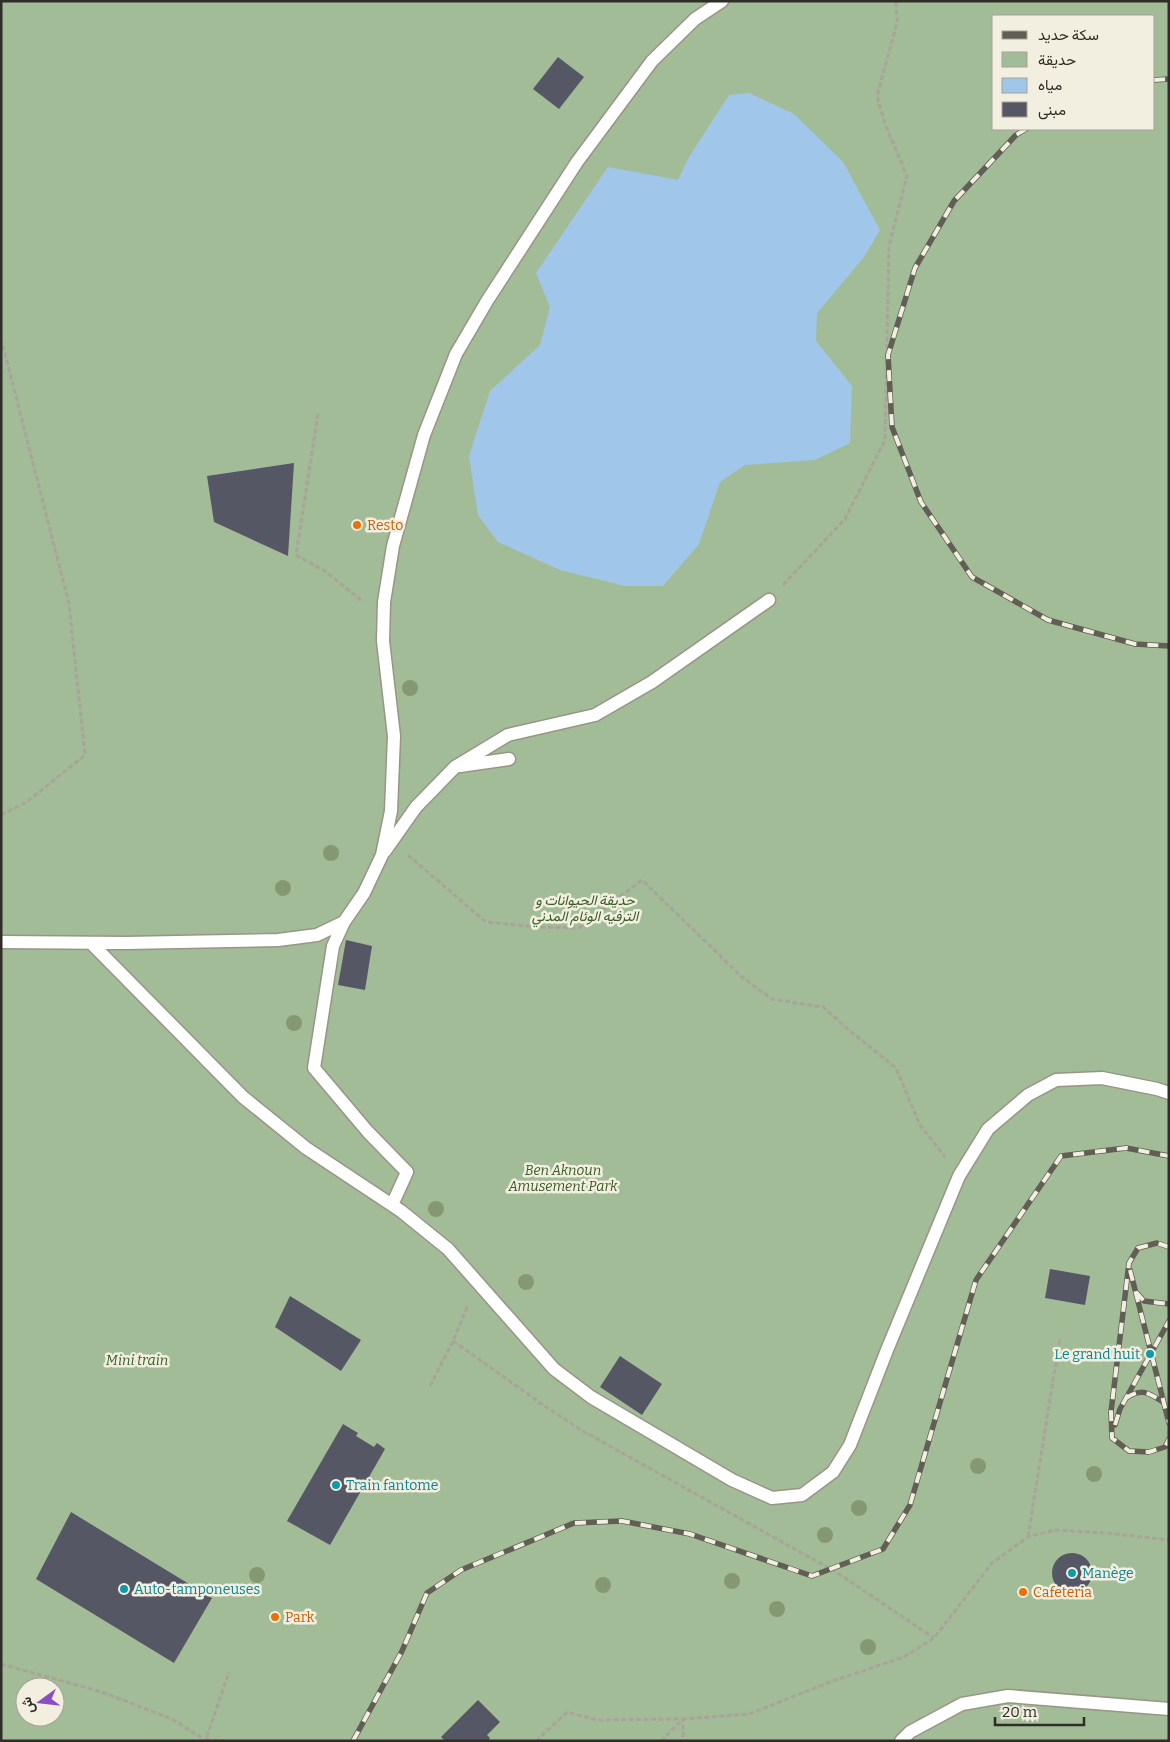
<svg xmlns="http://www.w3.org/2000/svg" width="1170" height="1742" font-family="Bitter,Vazirmatn,serif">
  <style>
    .green { fill: #a2bc98; fill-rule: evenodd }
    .water { fill: #a0c7ea }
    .building { fill: #565764 }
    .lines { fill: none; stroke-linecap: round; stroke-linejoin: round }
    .lane-casing { stroke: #989586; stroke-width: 15 }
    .path { stroke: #a8a598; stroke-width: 3; stroke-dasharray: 5 2.5; stroke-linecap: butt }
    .lane { stroke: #fff; stroke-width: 12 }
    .rail-casing { stroke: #615e55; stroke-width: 5.5 }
    .rail { stroke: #f3efe0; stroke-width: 4; stroke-dasharray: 11; stroke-linecap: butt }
    .tree { fill: #869872 }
    .food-dot { fill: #e8710a; stroke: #f3efe0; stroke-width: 2 }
    .culture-dot { fill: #0f9aa8; stroke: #f3efe0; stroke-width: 2 }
    .labels { text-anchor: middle; stroke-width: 5; stroke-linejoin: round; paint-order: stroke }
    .food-label { font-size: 14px; fill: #c56008; stroke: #f3efe0; text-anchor: start }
    .park-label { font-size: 14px; font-style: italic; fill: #375c24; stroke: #f3efe0 }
    .culture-label { font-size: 14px; fill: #0d838f; stroke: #f3efe0; text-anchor: start }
  </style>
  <rect width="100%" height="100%" fill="#e6e2d2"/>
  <!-- green -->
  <path class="green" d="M1,1H1169V1741H1ZM994,16H1154V129H994ZM25,1687H55V1717H25Z"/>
  <!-- water -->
  <path class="water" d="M749,93L794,114L843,162L880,230L864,257L817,313L816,341L852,386L850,443L815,460L745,465L720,482L699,544L663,586H625L560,570L498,542L478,515L469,456L490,391L540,345L550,307L536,273L608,167L678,180L689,157L729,95Z"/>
  <!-- building -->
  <path class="building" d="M558,57L584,77L559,109L533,89Z
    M294,463L288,556L214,522L207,476Z
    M346,940L372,946L365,990L338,985Z
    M1050,1269L1090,1276L1085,1305L1045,1298Z
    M290,1296L361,1340L341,1371L275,1327Z
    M620,1356L662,1384L642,1415L600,1387Z
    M343,1424L358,1433L356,1436L374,1447L377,1443L385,1449L330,1545L287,1521Z
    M71,1512L212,1598L174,1663L36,1579Z
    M1052 1573a20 20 0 1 1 40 0a20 20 0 1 1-40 0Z
    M478,1700L500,1722L487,1735L490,1738L488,1741H445L441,1737Z"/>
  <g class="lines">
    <!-- lane casing -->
    <g class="lane-casing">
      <path id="lane" d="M460,766L509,759
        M385,851L416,807L455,767L508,735L595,715L652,682L769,600
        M344,922L333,946L314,1068L368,1132L407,1172L392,1205
        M1,942L126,943L278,940L317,935L344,922L364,893L382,855L391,811L394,736L383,641L384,602L393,546L424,435L456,354L487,301L577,162L652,61L695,19L722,1
        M91,943L243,1097L306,1148L401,1211L448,1249L554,1369L591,1397L732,1480L772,1498L802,1495L833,1472L850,1445L887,1350L959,1176L988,1129L1028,1095L1056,1080L1102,1078L1157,1089L1169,1093
        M901,1741L910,1732L962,1704L1008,1696L1169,1709"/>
    </g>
    <!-- path -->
    <path class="path" d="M1,338L69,604L85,755L28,801L1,815
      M318,414L296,555L325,571L362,601
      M783,585L845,519L885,440L889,246L907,176L885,124L877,96L897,23L896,1
      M408,855L486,922L537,927L579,928L642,880L743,978L772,999L823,1007L849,1030L896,1068L920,1125L945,1157
      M453,1341L546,1407L581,1430L836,1572L934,1638
      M430,1386L453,1341L468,1305
      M1028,1537L1060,1337
      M1,1664L102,1692L172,1719L207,1741
      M226,1741L206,1739L229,1672
      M536,1741L567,1712L597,1720L683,1719V1741
      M661,1741L683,1719L749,1714L830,1682L904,1657L934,1638L992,1563L1028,1537L1054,1530L1107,1533L1169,1540"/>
    <!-- lane -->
    <use href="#lane" class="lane"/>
    <!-- rail casing -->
    <g class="rail-casing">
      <path id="rail" d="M1154,80L1169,79
        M1026,129L1016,135L954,201L915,268L888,355L892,427L921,502L972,577L1048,620L1135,644L1169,646
        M1169,1247L1157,1243L1138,1248L1129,1263L1111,1412L1112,1438L1129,1451L1149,1452L1165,1447L1169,1439
        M1130,1270L1169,1423
        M1136,1292L1144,1301L1169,1304
        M1126,1398C1142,1388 1147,1392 1163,1402
        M1115,1425L1120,1409L1169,1321
        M353,1741L402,1651L427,1593L461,1570L574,1523L622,1521L690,1534L812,1576L883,1549L910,1505L976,1280L1061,1156L1126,1148L1169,1156"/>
    </g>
    <!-- rail -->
    <use href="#rail" class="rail"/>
  </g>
  <!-- trees -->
  <g class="tree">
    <circle cx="410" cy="688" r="8"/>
    <circle cx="331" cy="853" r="8"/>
    <circle cx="283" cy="888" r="8"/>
    <circle cx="294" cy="1023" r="8"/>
    <circle cx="436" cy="1209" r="8"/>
    <circle cx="526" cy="1282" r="8"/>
    <circle cx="978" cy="1466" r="8"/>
    <circle cx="1094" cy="1474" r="8"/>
    <circle cx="859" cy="1508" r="8"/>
    <circle cx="825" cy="1535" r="8"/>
    <circle cx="257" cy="1575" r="8"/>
    <circle cx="732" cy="1581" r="8"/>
    <circle cx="603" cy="1585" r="8"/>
    <circle cx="777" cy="1609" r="8"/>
    <circle cx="868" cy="1647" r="8"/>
  </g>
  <!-- markers -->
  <g class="food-dot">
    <circle cx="357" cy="525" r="5"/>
    <circle cx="1023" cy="1592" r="5"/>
    <circle cx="275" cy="1617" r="5"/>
  </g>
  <g class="culture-dot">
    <circle cx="1150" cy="1354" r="5"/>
    <circle cx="336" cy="1485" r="5"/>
    <circle cx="1072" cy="1573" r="5"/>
    <circle cx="124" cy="1589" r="5"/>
  </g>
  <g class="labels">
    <!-- food labels -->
    <g class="food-label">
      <text x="367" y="530">Resto</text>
      <text x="1033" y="1597">Cafeteria</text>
      <text x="285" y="1622">Park</text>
    </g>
    <!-- park labels -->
    <g class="park-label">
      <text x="585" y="905">حديقة الحيوانات و<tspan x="585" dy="16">الترفيه الوئام المدني</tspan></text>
      <text x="563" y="1175">Ben Aknoun<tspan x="563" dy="16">Amusement Park</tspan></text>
      <text x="137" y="1365">Mini train</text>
    </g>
    <!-- culture labels -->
    <g class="culture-label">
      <text x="1140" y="1359" text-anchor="end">Le grand huit</text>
      <text x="346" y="1490">Train fantome</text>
      <text x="1082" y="1578">Manège</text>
      <text x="134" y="1594">Auto-tamponeuses</text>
    </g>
  </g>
  <!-- border -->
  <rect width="1170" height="1742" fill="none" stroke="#2f2d27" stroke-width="5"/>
  <!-- legend -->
  <rect x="992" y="15" width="162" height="115" fill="#f3efe0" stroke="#a5a196"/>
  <rect x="1002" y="31" width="25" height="8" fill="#615e55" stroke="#a5a196"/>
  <text x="1038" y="40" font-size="15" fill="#2f2d27">سكة حديد</text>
  <rect x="1002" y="52" width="25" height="15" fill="#a2bc98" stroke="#a5a196"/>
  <text x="1038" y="65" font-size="15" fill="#2f2d27">حديقة</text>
  <rect x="1002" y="78" width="25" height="15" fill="#a0c7ea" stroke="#a5a196"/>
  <text x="1038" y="90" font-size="15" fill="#2f2d27">مياه</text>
  <rect x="1002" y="102" width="25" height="15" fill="#565764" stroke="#a5a196"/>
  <text x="1038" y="115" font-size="15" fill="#2f2d27">مبنى</text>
  <!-- north arrow -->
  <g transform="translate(40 1702) rotate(255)"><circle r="24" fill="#f3efe0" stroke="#a5a196"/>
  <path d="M0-4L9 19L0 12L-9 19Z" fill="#8c4dc3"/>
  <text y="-8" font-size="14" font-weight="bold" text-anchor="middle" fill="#2f2d27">ش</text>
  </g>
  <!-- scale -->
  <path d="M995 1717v8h89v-8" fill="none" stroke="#2f2d27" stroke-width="2.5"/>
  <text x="1002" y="1717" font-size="15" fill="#2f2d27" stroke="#f3efe0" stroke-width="4" paint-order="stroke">20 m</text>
</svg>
